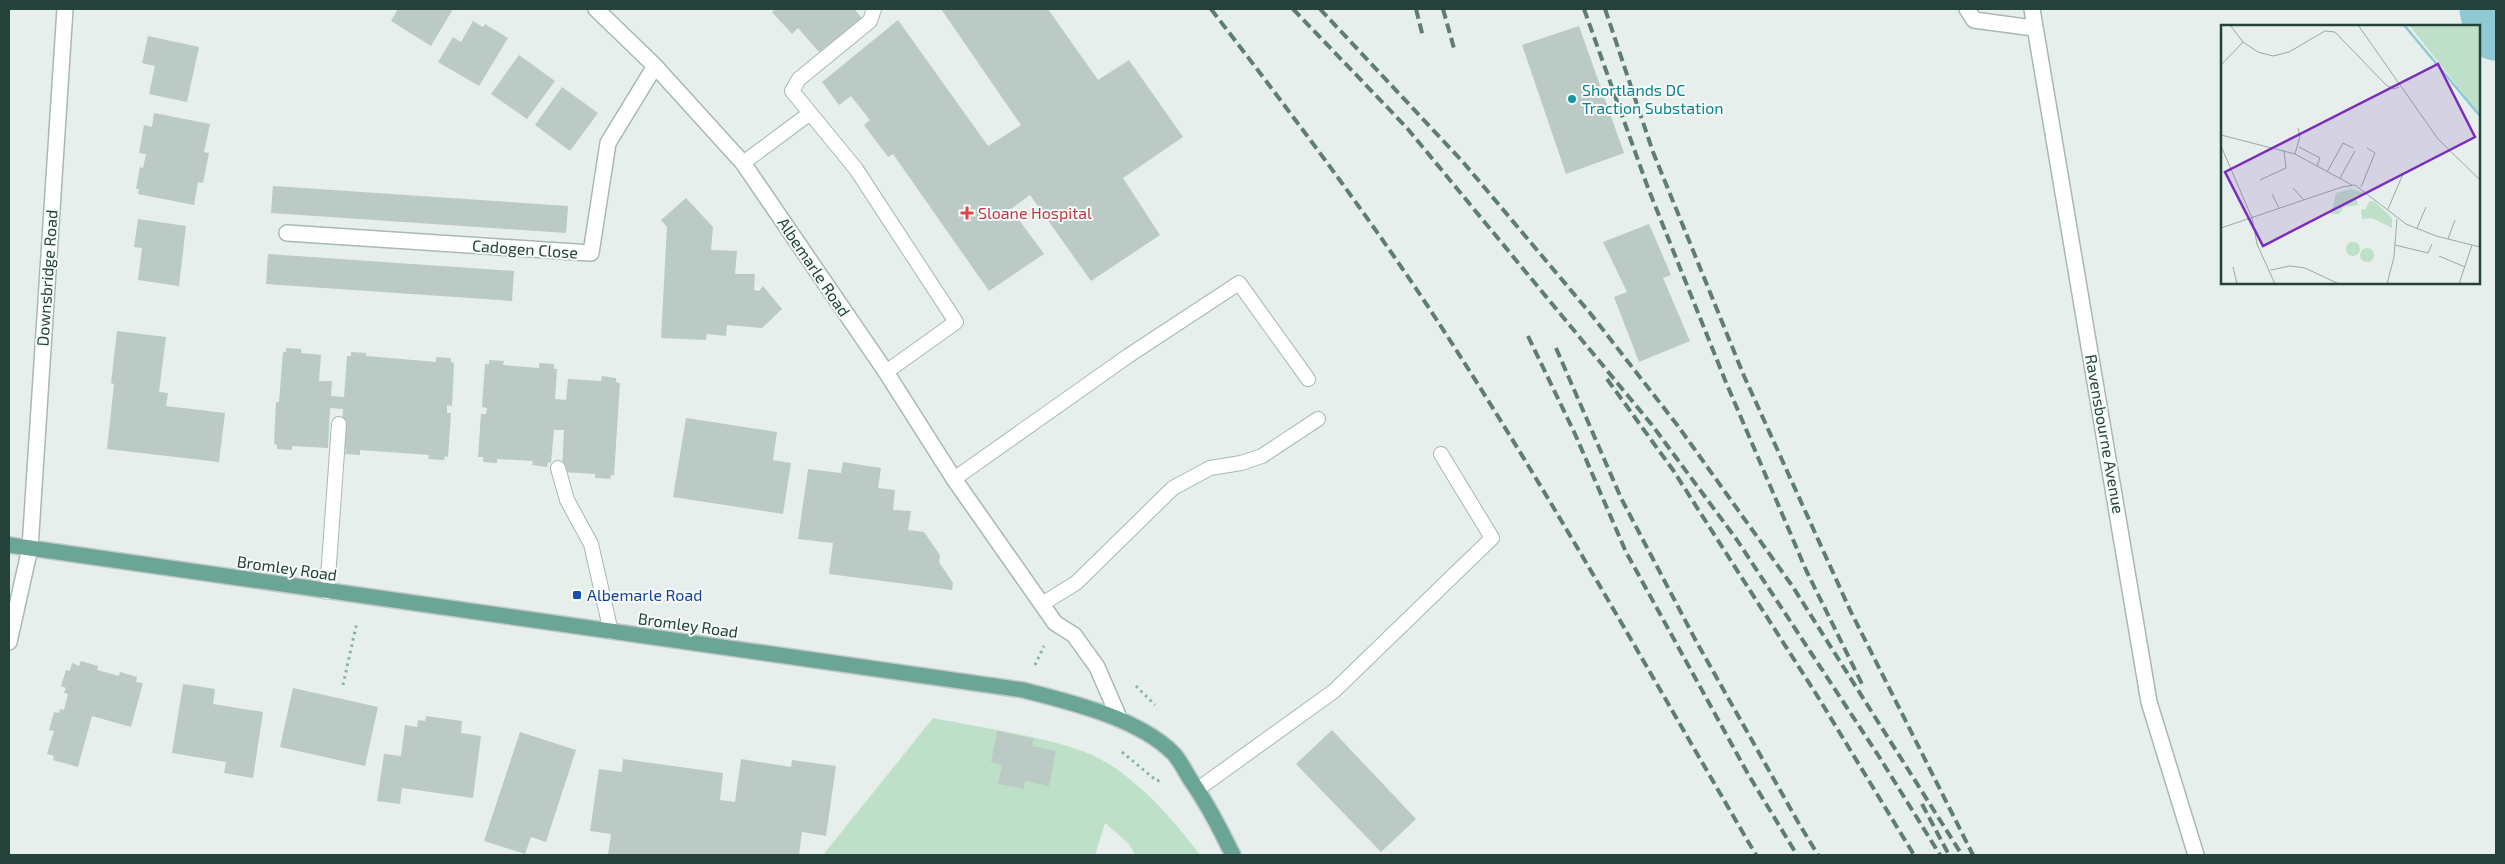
<svg xmlns="http://www.w3.org/2000/svg" width="2505" height="864" font-family="'Exo 2',sans-serif">
  <style>
    .green { fill: #bfe0c8 }
    .lines { fill: none; stroke-linecap: round; stroke-linejoin: round }
    .river { stroke: #8ec9d4; stroke-width: 65 }
    .building { fill: #bbcac4 }
    .lane-casing { stroke: #a8b8b2; stroke-width: 16 }
    .street-casing { stroke: #a8b8b2; stroke-width: 18 }
    .primary-casing { stroke: #c2cac8; stroke-width: 18 }
    .path { stroke: #86b3a5; stroke-width: 3; stroke-dasharray: 2.5 4; stroke-linecap: butt }
    .lane { stroke: #fff; stroke-width: 14 }
    .street { stroke: #fff; stroke-width: 15 }
    .primary { stroke: #6aa596; stroke-width: 15 }
    .rail { stroke: #5f7d75; stroke-width: 4; stroke-dasharray: 10 5; stroke-linecap: butt }
    .culture-dot { fill: #0f9aa8; stroke: #f7fbf9; stroke-width: 2 }
    .health-dot { fill: #e0444e; stroke: #f7fbf9; stroke-width: 2 }
    .transit-dot { fill: #1a4fb4; stroke: #f7fbf9; stroke-width: 2 }
    .labels { text-anchor: middle; stroke-width: 4; stroke-linejoin: round; paint-order: stroke }
    .culture-label { font-size: 16px; fill: #0d838f; stroke: #f7fbf9; text-anchor: start }
    .health-label { font-size: 16px; fill: #be3a42; stroke: #f7fbf9; text-anchor: start }
    .street-label { font-size: 16px; fill: #24423a; stroke: #f7fbf9 }
    .transit-label { font-size: 16px; fill: #164399; stroke: #f7fbf9; text-anchor: start }
    .inset-river { fill: none; stroke: #8ec9d4; stroke-width: 2.5 }
    .inset-road { fill: none; stroke: #98aaa4; stroke-width: 1 }
    .view { fill: #7b2cbf; fill-opacity: 0.15; stroke: #7b2cbf; stroke-width: 2.5 }
    .inset-edge { fill: none; stroke: #24423a; stroke-width: 2.5 }
  </style>
  <rect width="100%" height="100%" fill="#e6efeb"/>
  <!-- green -->
  <path class="green" d="M933,718C982,728 1047,736 1092,755C1133,773 1174,820 1200,855H1135L1129,844L1105,823L1095,855H823Z"/>
  <g class="lines">
    <!-- river -->
    <path class="river" d="M2492,9L2496,28"/>
  </g>
  <!-- building -->
  <path class="building" d="M398,9H453L431,46L391,21Z
    M776,9H854L862,18L819,52L798,28L792,34L772,12Z
    M941,9H1048L1098,80L1129,60L1183,137L1123,178L1160,235L1091,281L1030,195L1011,209L1044,254L989,291L893,154L888,157L864,125L870,120L851,96L839,105L822,82L898,20L988,146L1021,125Z
    M473,21L483,27L485,24L508,38L479,86L438,62L453,37L461,42Z
    M1579,26L1624,153L1566,174L1522,45Z
    M148,36L199,47L187,102L149,94L155,66L142,63Z
    M519,55L555,81L527,119L491,94Z
    M562,87L598,113L570,151L535,125Z
    M154,113L210,124L204,152L209,153L203,183L198,182L194,205L138,194L139,189H136L140,167L143,168L146,154L139,153L144,125L152,127Z
    M273,186L568,206L566,233L271,213Z
    M686,198L713,227L711,250L737,251L735,274H755L754,290L759,291L763,286L782,309L762,328L727,325L726,336L707,334L706,340L661,338L667,227L661,220Z
    M138,219L186,226L179,286L138,280L142,248L134,247Z
    M1649,224L1671,275L1663,278L1690,341L1639,362L1614,297L1627,292L1603,242Z
    M268,254L514,271L512,301L266,284Z
    M117,331L166,337L159,392L168,393L166,406L225,413L219,462L107,449L114,384L111,383Z
    M286,348L301,349V353L321,355L319,381H332L331,396L344,397L347,356H351V352L366,353V356L436,362V357L451,358V362L454,363L452,406L447,405V413H451L448,457L445,456L444,460L428,459L429,455L360,450V455L345,454L346,449H341L343,409L330,408L328,448L292,446V450L277,449V445L274,444L276,402H279L283,352H286Z
    M489,360L504,361L503,365L539,368V363L554,364V369H557L555,399L566,400L568,379L601,381L602,376L616,378V382L620,383L614,475H611L610,479L595,478V474L562,472L564,430H554L551,463L548,462L547,467L532,465L533,461L497,459V463L483,462V457H478L481,414H486L487,408L482,407L485,364H489Z
    M686,418L777,432L773,460L791,463L783,514L673,497Z
    M843,462L881,468L878,488L895,490L893,510L911,511L908,530L924,532L940,555L939,562L953,583L952,590L829,574L833,543L798,539L808,469L841,473Z
    M81,661L98,666L97,670L119,676L120,672L137,677L136,682L143,683L131,727L92,716L78,767L53,760L54,756L47,754L54,731L49,730L54,712L59,713L60,709L64,710L68,694L64,693L66,688L61,686L66,670L70,671L72,663L79,666Z
    M183,684L215,689L213,704L263,712L253,778L224,773L226,762L172,753Z
    M293,688L378,707L365,766L280,747Z
    M426,716L462,721L461,733L481,736L473,798L402,788L400,804L377,801L384,754L401,756L405,725L417,727L418,720L425,721Z
    M1332,730L1416,819L1381,852L1296,764Z
    M997,731L1034,739L1032,746L1056,751L1049,786L1025,781L1024,789L998,784L1002,765L991,762Z
    M520,732L576,750L546,842L531,837L525,854L484,841Z
    M623,759L723,773L720,800L735,802L741,759L791,767L792,760L836,766L826,836L802,832L799,855H608L611,834L590,831L599,769L622,772Z"/>
  <g class="lines">
    <!-- lane casing -->
    <g class="lane-casing">
      <path id="lane" d="M874,9L870,21L799,79L792,91L856,169L956,322L886,372
        M743,163L809,114
        M558,468L567,500L591,544L611,632
        M954,479L1128,356L1239,283L1308,379
        M327,592L339,424
        M1042,604L1076,583L1173,488L1210,468L1241,463L1262,456L1318,419
        M1198,789L1334,691L1492,538L1441,454"/>
    </g>
    <!-- street casing -->
    <g class="street-casing">
      <path id="street" d="M596,9L655,66L743,163L886,372L954,479L1055,623L1074,635L1097,667L1120,720
        M1967,9L1974,20L2034,28
        M2032,9L2149,702L2196,855
        M287,233L591,253L608,143L655,66
        M9,642L30,548L65,9"/>
    </g>
    <!-- primary casing -->
    <g class="primary-casing">
      <path id="primary" d="M9,545L1023,690C1070,702 1138,718 1173,753C1180,760 1185,771 1190,779C1207,803 1220,829 1233,855"/>
    </g>
    <!-- path -->
    <path class="path" d="M1035,665L1044,646
      M343,685L357,622
      M1136,686L1155,705
      M1122,752L1157,781L1160,780"/>
    <!-- lane -->
    <use href="#lane" class="lane"/>
    <!-- street -->
    <use href="#street" class="street"/>
    <!-- primary -->
    <use href="#primary" class="primary"/>
    <!-- rail -->
    <path class="rail" d="M1211,9C1284,104 1356,199 1423,299C1542,479 1647,669 1756,855
      M1293,9L1407,128L1652,425L1737,540L1878,755L1940,855
      M1320,9L1463,162L1590,313L1678,426L1793,587L1962,855
      M1416,9L1423,37
      M1443,9L1455,52
      M1584,9L1648,188L1725,380L1806,570L1864,688
      M1605,9L1653,152L1744,376L1850,610L1973,855
      M1528,336L1575,434L1626,552L1748,774L1797,855
      M1556,348L1621,498L1696,641L1798,822L1818,855
      M1607,379L1673,470L1818,697L1914,855
      M1922,804L1949,855"/>
  </g>
  <!-- markers -->
  <circle class="culture-dot" cx="1572" cy="99" r="5"/>
  <path class="health-dot" d="M964.5 205.5h5v5h5v5h-5v5h-5v-5h-5v-5h5z"/>
  <rect class="transit-dot" x="572" y="590" width="10" height="10" rx="2.5"/>
  <g class="labels">
    <!-- culture labels -->
    <g class="culture-label">
      <text x="1582" y="96">Shortlands DC<tspan x="1582" dy="18">Traction Substation</tspan></text>
    </g>
    <!-- health labels -->
    <g class="health-label">
      <text x="978" y="219">Sloane Hospital</text>
    </g>
    <!-- street labels -->
    <g class="street-label">
      <text transform="translate(525 249) rotate(4)" y="6">Cadogen Close</text>
      <text transform="translate(814 267) rotate(56)" y="6">Albemarle Road</text>
      <text transform="translate(47 278) rotate(-86)" y="6">Downsbridge Road</text>
      <text transform="translate(2105 434) rotate(80)" y="6">Ravensbourne Avenue</text>
      <text transform="translate(287 568) rotate(8)" y="6">Bromley Road</text>
      <text transform="translate(688 625) rotate(8)" y="6">Bromley Road</text>
    </g>
    <!-- transit labels -->
    <g class="transit-label">
      <text x="587" y="601">Albemarle Road</text>
    </g>
  </g>
  <!-- overview -->
  <g transform="translate(2221 25)">
    <rect width="259" height="259" fill="#e6efeb"/>
    <path d="M188,0H259V90ZM130,164L144,168L139,172L134,170L137,180L123,182L118,189H110L115,168ZM148,176H153L171,193V203L151,193L141,194L140,185L145,184ZM125 224a7 7 0 1 1 14 0a7 7 0 1 1-14 0ZM139 230a7 7 0 1 1 14 0a7 7 0 1 1-14 0Z" fill="#bfe0c8"/>
    <path class="inset-river" d="M183,0L259,91"/>
    <path class="inset-road" d="M9,0L22,17L37,27L52,31L68,27L104,6L114,7L165,60L173,64L178,62M137,0L217,114L259,155M0,40L22,17M0,110L74,129L131,160M0,121L31,193L36,219L54,259M78,122L99,133L96,141M74,129L79,111L77,103M106,147L122,118L132,123M119,153L134,126M39,155L65,143L63,125M140,162L154,128L146,123M72,163L83,175M51,169L58,183M167,184L182,149M0,203L121,162L134,160L185,199L215,211L259,222M196,203L205,182M227,214L234,195M174,220L207,228L211,219M218,231L244,242M12,242L16,259M50,245L69,241L84,243L118,259M166,259L173,232L176,194M238,259L251,220"/>
    <path class="view" d="M217,39L254,112L42,221L4,147Z"/>
    <rect width="259" height="259" class="inset-edge"/>
  </g>
  <!-- border -->
  <rect width="2505" height="864" fill="none" stroke="#24423a" stroke-width="20"/>
</svg>
